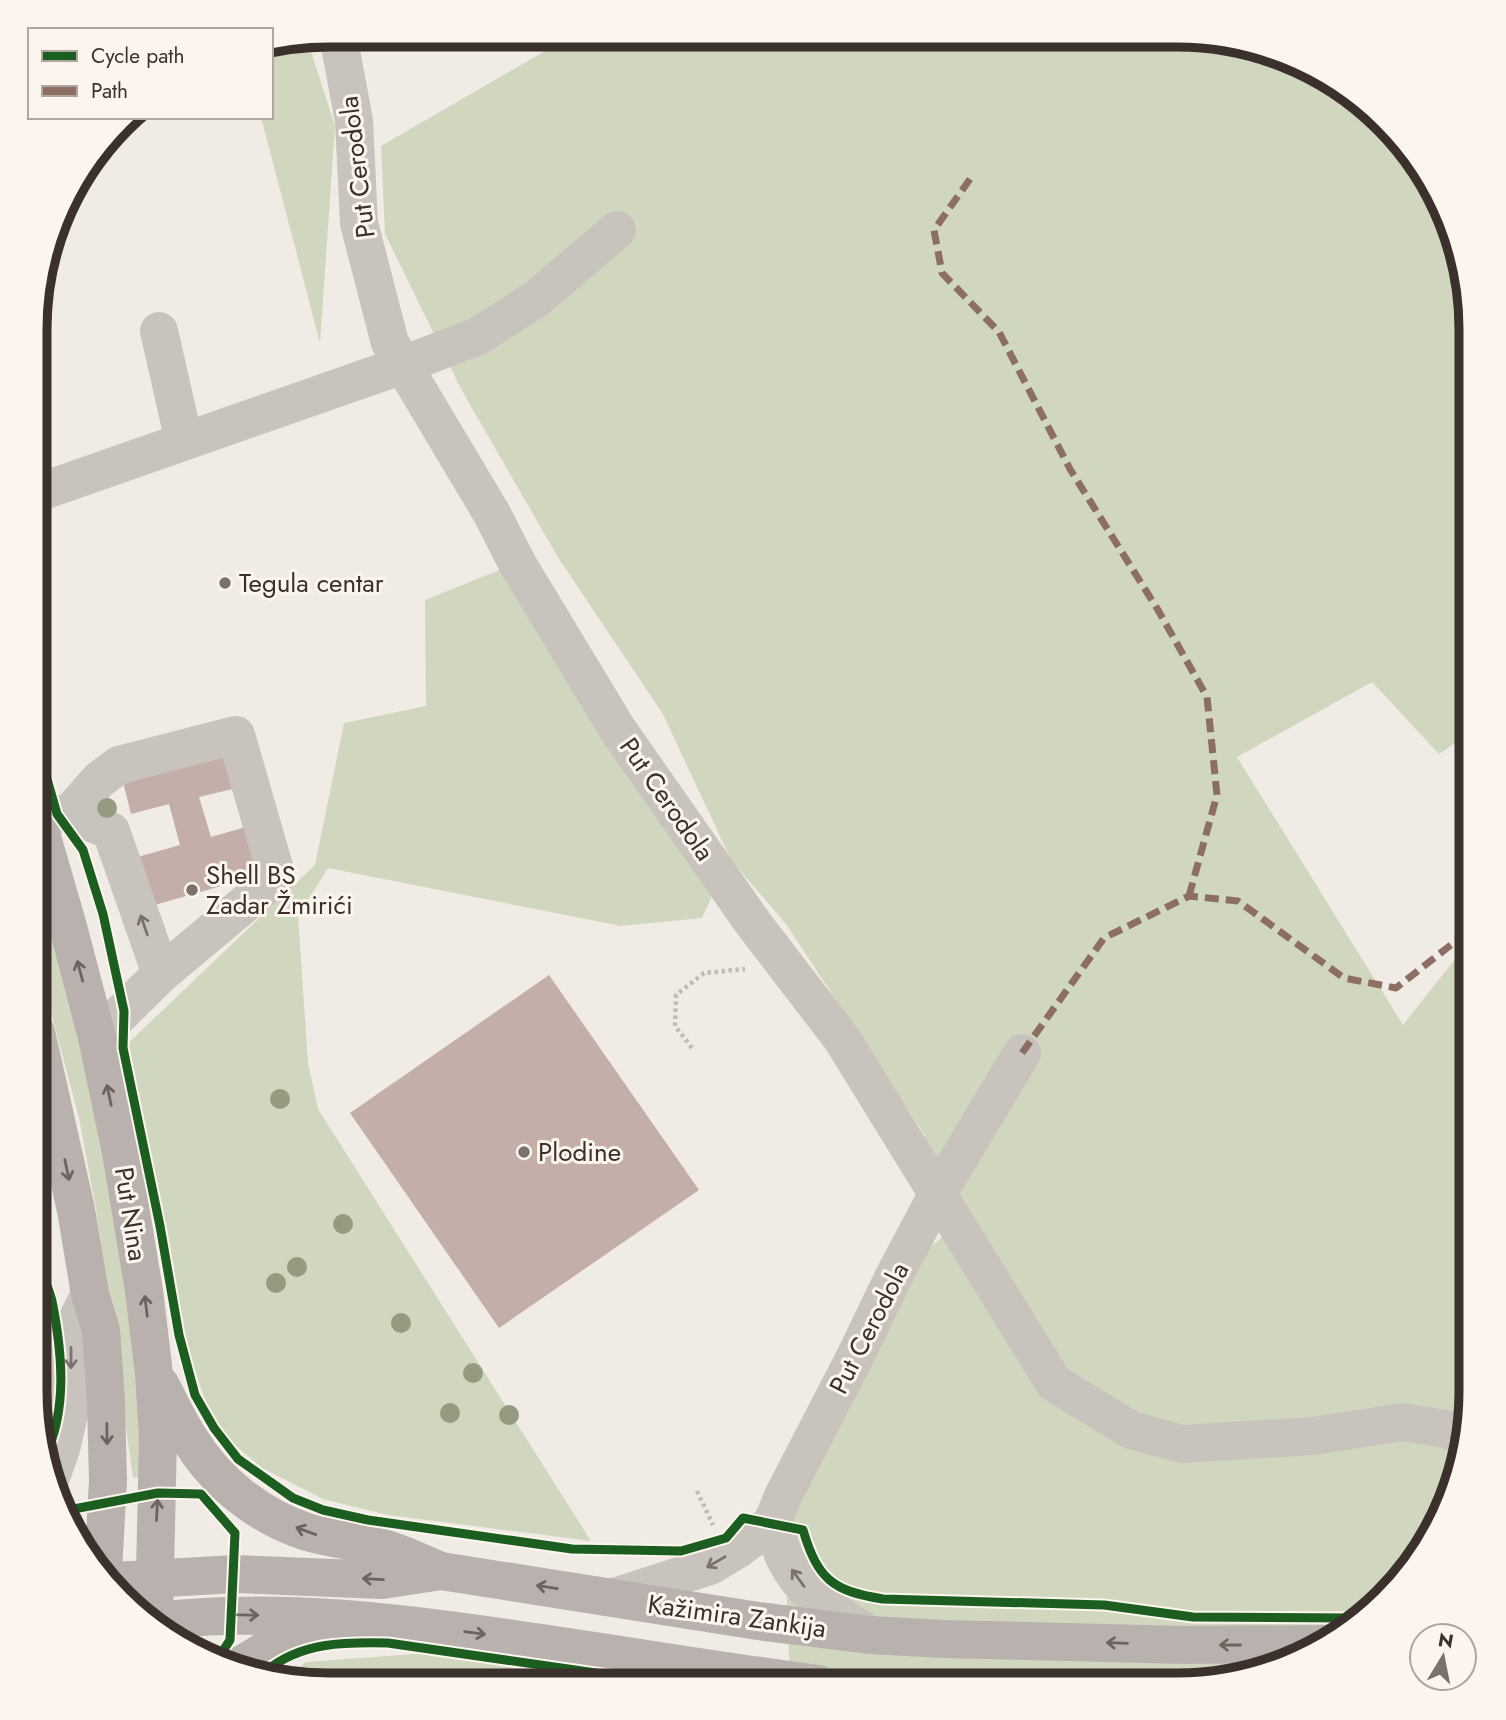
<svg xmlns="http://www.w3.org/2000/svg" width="1506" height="1720" font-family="Jost,sans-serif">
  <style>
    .green { fill: #d1d6bf }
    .building { fill: #c3afa7 }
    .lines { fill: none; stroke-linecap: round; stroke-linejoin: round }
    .path { stroke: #c2bbb6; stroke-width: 4.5; stroke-dasharray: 3.5 3.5; stroke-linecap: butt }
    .minor { stroke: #c9c3be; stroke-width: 38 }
    .major { stroke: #b8b1ad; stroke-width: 38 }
    .quiet { stroke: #8d6e63; stroke-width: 7; stroke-dasharray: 14 7; stroke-linecap: butt }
    .cycleway-casing { stroke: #fbf5ee; stroke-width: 13 }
    .cycleway { stroke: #1b5e20; stroke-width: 9 }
    .tree { fill: #959b80 }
    .oneway { stroke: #7b726d }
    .oneway2 { stroke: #6d645f }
    .poi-dot { fill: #7a716c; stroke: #fbf5ee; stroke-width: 2.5 }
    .labels { text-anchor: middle; stroke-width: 6; stroke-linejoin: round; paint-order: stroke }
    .street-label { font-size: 26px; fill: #3b302b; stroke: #fbf5ee }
    .poi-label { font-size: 26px; fill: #3b302b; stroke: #fbf5ee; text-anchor: start }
    .rim { fill: none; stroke: #3b302b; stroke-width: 9 }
  </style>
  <rect width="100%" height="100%" fill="#f0ebe5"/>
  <!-- green -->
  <path class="green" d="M571,36L1214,37L1324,75L1422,166L1455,235L1470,311V733L1439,754L1372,682L1237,757L1403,1025L1463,949L1470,944V1409L1432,1537L1340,1636L1271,1669L1195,1684H790L783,1496L893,1278L946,1234L924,1134L786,924L731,860L663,714L559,559L461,389L385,234L381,146Z
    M307,39L335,126L320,343L261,117H271V45Z
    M517,563L721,877L702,918L621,926L328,868L298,916L308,1063L318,1109L591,1541L388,1515L323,1499L264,1469L214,1428L182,1331L123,1048L315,865L344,723L426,706L425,600Z
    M37,865L109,1156L149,1476L133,1478L96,1209L79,1118L36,955Z
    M496,1648L697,1684H311L288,1677L306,1662Z"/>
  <!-- building -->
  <path class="building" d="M227,748L237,788L199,797L211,837L256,824L270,872L148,907L134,858L180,845L169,804L131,814L121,774Z
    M549,975L699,1190L499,1328L350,1113Z"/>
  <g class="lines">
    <!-- path -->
    <path class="path" d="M692,1048L675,1026L676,995L704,973L745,969
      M697,1491L713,1525"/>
    <!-- minor -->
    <path class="minor" d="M338,35L354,121L359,223L390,343L492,514L517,563L618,730L753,923L842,1039L1054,1383L1131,1430L1182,1444L1314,1436L1402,1422L1446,1429L1463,1435
      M159,331L184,441
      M37,495L40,492L403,365L478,336L536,299L617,230
      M47,814H69L111,831L161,974L97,1037
      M69,814L99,780L119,765L236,735L277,877L161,974
      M50,1480L61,1449L69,1414L71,1332L90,1294
      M772,1523L783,1496L856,1355L893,1278L937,1195L1022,1053
      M772,1523C776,1534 780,1547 785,1559C802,1595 837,1614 870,1635
      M614,1597L710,1566L737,1550L772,1523"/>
    <!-- major -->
    <path class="major" d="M37,820L67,923L97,1037L121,1152L144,1291L154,1374L158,1436L154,1619
      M36,1032L76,1210L90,1294L101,1330L106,1401L108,1481L103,1571
      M160,1384C170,1403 179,1423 191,1441C217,1483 260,1517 307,1532C333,1540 360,1541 386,1549C404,1554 423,1564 441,1571
      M114,1581L235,1574L382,1580L441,1571L758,1621L870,1635L944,1639L1185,1645L1323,1644
      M156,1621C278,1607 399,1622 520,1640C619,1654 718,1671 818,1684
      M243,1664L277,1643L329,1623"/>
    <!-- quiet -->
    <path class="quiet" d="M970,179L934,230L942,273L999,332L1070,469L1158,610L1207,697L1217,795L1189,896
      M1022,1053L1104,938L1189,896L1238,901L1344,978L1396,988L1470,930"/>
    <!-- cycleway casing -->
    <g class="cycleway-casing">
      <path id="cycleway" d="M37,744L57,814L83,850L103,914L124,1011L123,1048L160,1226L179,1335L195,1395L214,1428L238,1459L293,1498L323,1510L368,1520L572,1549L681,1551L726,1538L743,1518L803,1530C818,1580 833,1591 883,1599L1104,1605L1193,1617L1357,1618
        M36,1233C37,1243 38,1255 41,1265C43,1277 49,1289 52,1301C62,1351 68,1409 45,1456
        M63,1511L158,1493L201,1494L235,1533L230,1640L219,1657
        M266,1671C301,1642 345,1642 388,1643L672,1684"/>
    </g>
    <!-- cycleway -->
    <use href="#cycleway" class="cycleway"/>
  </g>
  <!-- trees -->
  <g class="tree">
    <circle cx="107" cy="808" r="10"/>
    <circle cx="280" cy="1099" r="10"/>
    <circle cx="343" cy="1224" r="10"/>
    <circle cx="297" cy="1267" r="10"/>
    <circle cx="276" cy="1283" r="10"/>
    <circle cx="401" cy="1323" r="10"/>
    <circle cx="473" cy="1373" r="10"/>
    <circle cx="450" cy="1413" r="10"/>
    <circle cx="509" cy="1415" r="10"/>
  </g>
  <!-- one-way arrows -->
  <defs><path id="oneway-shaft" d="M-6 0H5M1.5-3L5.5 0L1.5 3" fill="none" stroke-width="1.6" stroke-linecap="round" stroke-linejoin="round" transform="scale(1.75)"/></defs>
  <g class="oneway">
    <use href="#oneway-shaft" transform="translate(144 925) rotate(-109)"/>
    <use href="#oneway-shaft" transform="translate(71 1358) rotate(90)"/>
    <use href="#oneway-shaft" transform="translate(716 1562) rotate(150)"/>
    <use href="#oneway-shaft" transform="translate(798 1578) rotate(-126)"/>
  </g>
  <g class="oneway2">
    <use href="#oneway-shaft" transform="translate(80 971) rotate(-105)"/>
    <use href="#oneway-shaft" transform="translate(109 1095) rotate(-102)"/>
    <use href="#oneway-shaft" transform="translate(67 1170) rotate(78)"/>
    <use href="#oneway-shaft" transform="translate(146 1306) rotate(-97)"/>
    <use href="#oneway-shaft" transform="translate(107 1434) rotate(89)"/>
    <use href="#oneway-shaft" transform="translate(157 1510) rotate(-87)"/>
    <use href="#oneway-shaft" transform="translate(306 1531) rotate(-160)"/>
    <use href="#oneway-shaft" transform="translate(373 1579) rotate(-177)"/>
    <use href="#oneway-shaft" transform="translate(547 1587) rotate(-171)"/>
    <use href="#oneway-shaft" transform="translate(248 1615) rotate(1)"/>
    <use href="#oneway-shaft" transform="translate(475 1633) rotate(8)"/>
    <use href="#oneway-shaft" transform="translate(1117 1643) rotate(-178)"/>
    <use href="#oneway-shaft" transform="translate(1230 1645) rotate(180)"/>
  </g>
  <!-- markers -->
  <g class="poi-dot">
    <circle cx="225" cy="583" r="7"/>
    <circle cx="192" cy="890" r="7"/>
    <circle cx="524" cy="1152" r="7"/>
  </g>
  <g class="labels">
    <!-- street labels -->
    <g class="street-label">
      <text transform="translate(357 167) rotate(-97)" y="9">Put Cerodola</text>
      <text transform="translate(667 799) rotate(55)" y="9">Put Cerodola</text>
      <text transform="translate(131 1214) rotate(81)" y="9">Put Nina</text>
      <text transform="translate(869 1328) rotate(-63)" y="9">Put Cerodola</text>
      <text transform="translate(737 1616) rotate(8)" y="9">Kažimira Zankija</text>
    </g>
    <!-- poi labels -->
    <g class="poi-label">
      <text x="239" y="592">Tegula centar</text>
      <text x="206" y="884">Shell BS<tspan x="206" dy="30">Zadar Žmirići</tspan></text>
      <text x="538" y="1161">Plodine</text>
    </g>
  </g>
  <!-- crop -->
  <path d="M0 0H1506V1720H0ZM329 47H1177A282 282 0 0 1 1459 329V1391A282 282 0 0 1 1177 1673H329A282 282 0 0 1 47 1391V329A282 282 0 0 1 329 47Z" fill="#fbf5ee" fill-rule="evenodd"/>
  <path class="rim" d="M329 47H1177A282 282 0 0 1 1459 329V1391A282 282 0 0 1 1177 1673H329A282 282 0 0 1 47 1391V329A282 282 0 0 1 329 47Z"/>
  <!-- legend -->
  <rect x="28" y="28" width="245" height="91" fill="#fbf5ee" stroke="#aea6a0" stroke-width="2"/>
  <rect x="42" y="51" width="35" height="10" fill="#1b5e20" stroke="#aea6a0" stroke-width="2"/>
  <text x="91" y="63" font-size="21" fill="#3b302b">Cycle path</text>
  <rect x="42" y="86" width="35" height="10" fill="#8d6e63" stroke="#aea6a0" stroke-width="2"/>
  <text x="91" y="98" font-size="21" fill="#3b302b">Path</text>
  <!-- north arrow -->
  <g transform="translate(1443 1657) rotate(10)"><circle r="33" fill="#fbf5ee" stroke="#aea6a0" stroke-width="2"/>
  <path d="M0-5L12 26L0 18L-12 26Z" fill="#7a716c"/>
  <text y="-10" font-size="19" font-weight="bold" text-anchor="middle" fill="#3b302b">N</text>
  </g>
</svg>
